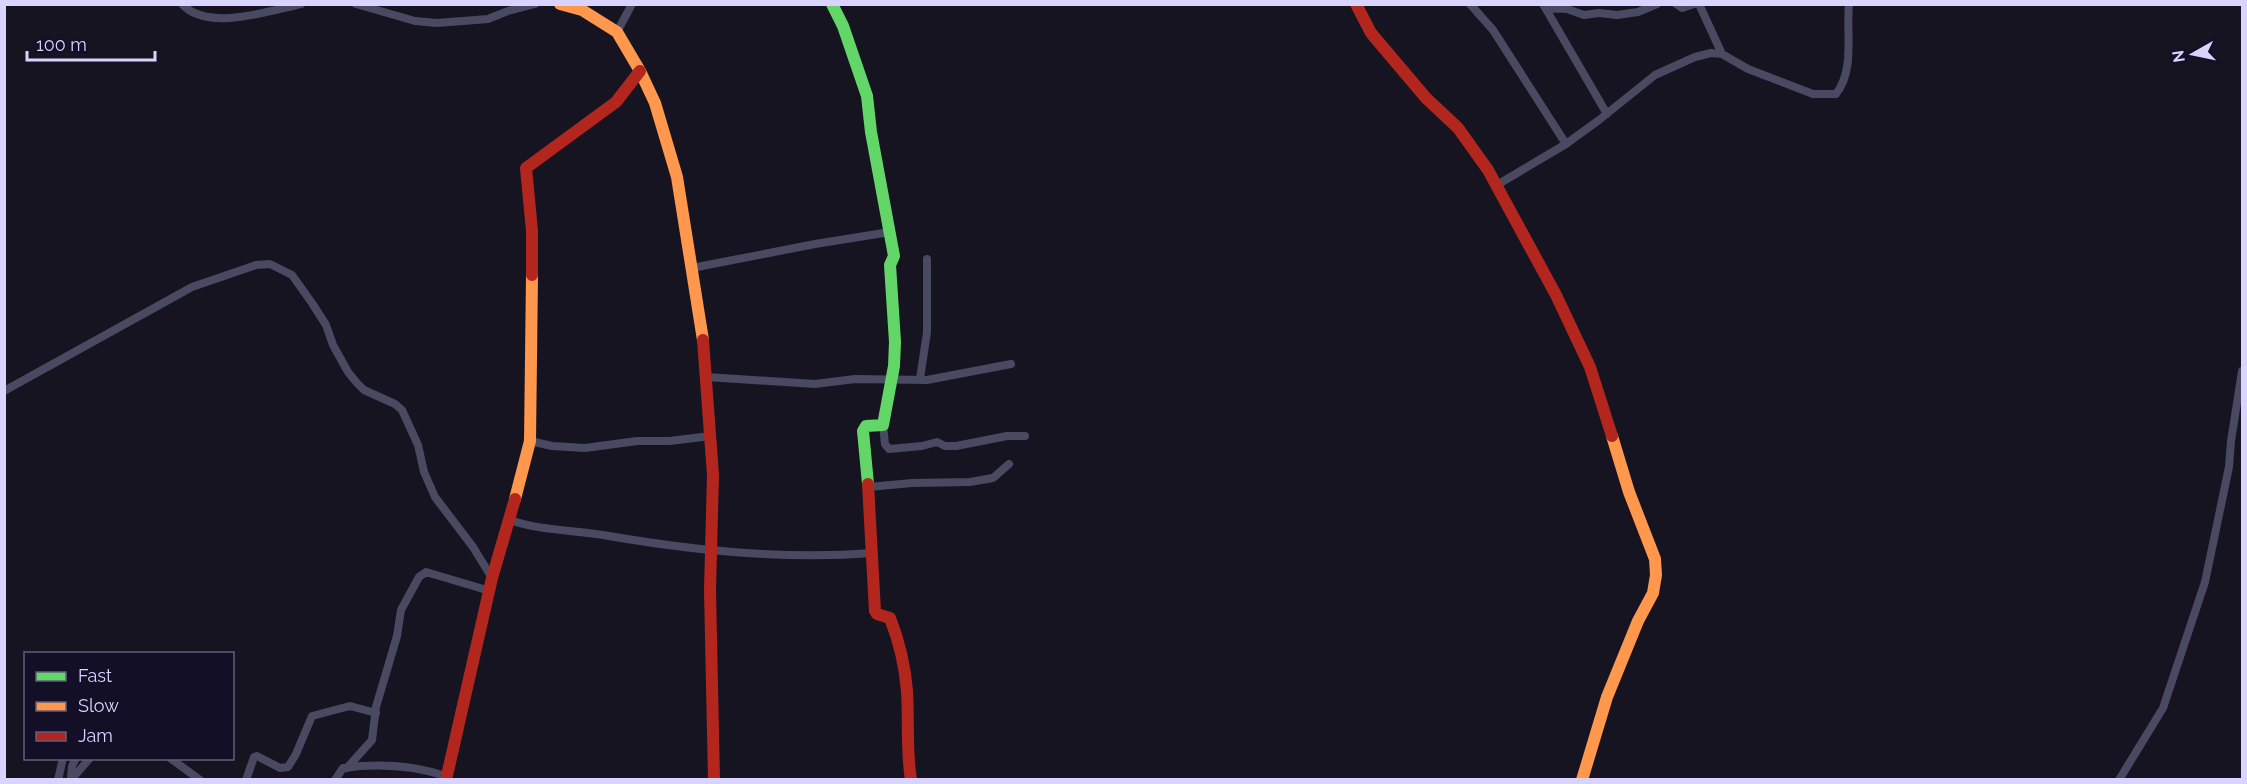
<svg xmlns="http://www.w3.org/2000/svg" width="2247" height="784" font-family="Raleway,sans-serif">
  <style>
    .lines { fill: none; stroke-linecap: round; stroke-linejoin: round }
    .street { stroke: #4a4962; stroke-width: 8 }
    .fast { stroke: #63d668; stroke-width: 12 }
    .slow { stroke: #ff974d; stroke-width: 12 }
    .jam { stroke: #b3261e; stroke-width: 12 }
  </style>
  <rect width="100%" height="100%" fill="#161421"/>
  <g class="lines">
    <!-- street -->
    <path class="street" d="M182,4C207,32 269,11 301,4
      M356,4L415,21L437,23L488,19L508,11L535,4
      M1470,4L1493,30L1566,144
      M1543,4L1607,114
      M1676,4L1682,8L1694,4
      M1699,4L1722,54
      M1546,8L1567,9L1584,15L1599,13L1617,15L1638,12L1657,4
      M617,32L632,4
      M1497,185L1566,144L1599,120L1655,75L1695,57L1711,53L1722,54L1748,69L1813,94H1836C1855,70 1846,33 1849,4
      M692,268L815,244L890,232
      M706,377L815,384L855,379L927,380L1011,364
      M920,379L927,332V259
      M4,391L192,287L256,265L270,264L292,275L312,303L326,325L333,345L348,372L357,383L364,390L395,404L402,410L418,445L424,472L435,497L473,547L492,578
      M883,425L885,444L889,449L922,446L937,442L945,446H956L1007,436H1025
      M530,441L552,446L585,448L637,441H670L710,436
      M869,487L912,483L970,482L993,478L1009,464
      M510,520C540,531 577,530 609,536C696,551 785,560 873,553
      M170,758L200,780
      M347,768L372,740L376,707L397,636L401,610L419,577L426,572L490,591
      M71,778L72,766L76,758
      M58,780L63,758
      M71,780L90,758
      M246,780L254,757L257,756L280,768L288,767L296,754L312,716L350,706L376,713
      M335,780L343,768C379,763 412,765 446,776
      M2119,780L2163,708L2205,582L2229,467L2231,441L2242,371"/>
    <!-- fast -->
    <path class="fast" d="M832,4L843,26L867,96L871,132L894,256L890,265L895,342L894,366L883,425L866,426L863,431L868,484"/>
    <!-- slow -->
    <path class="slow" d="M560,4L582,10L617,32L640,71L655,103L677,177L703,340
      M515,499L530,441L532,275
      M1582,780L1607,697L1638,621L1653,593L1656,575L1655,559L1629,492L1612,436"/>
    <!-- jam -->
    <path class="jam" d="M1356,4L1371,33L1426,98L1458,128L1488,170L1556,295L1590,367L1612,436
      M532,275V231L526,168L616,102L640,71
      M703,340L713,475L710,590L714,780
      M868,484L875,611L877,614L890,618C899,641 905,666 907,691C909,721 906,750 911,780
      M446,780L492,578L515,499"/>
  </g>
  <!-- border -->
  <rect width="2247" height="784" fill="none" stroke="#d9d4ff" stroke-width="12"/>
  <!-- legend -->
  <rect x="24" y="652" width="210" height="108" fill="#130f26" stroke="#625e7d" stroke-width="1.5"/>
  <rect x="36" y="672" width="30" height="9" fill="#63d668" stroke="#625e7d" stroke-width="1.5"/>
  <text x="78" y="682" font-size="18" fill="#d9d4ff">Fast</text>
  <rect x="36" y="702" width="30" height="9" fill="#ff974d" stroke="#625e7d" stroke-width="1.5"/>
  <text x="78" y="712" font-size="18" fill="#d9d4ff">Slow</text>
  <rect x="36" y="732" width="30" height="9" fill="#b3261e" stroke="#625e7d" stroke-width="1.5"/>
  <text x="78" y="742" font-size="18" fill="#d9d4ff">Jam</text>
  <!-- north arrow -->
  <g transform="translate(2193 54) rotate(261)" stroke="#130f26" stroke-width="4.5" paint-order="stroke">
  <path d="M0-4.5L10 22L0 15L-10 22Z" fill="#d9d4ff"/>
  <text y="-9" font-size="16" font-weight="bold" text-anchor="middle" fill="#d9d4ff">N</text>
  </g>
  <!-- scale -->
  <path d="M27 51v9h128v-9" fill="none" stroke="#d9d4ff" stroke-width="3"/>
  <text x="36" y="51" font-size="18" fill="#d9d4ff" stroke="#130f26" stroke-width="4.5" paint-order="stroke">100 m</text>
</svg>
